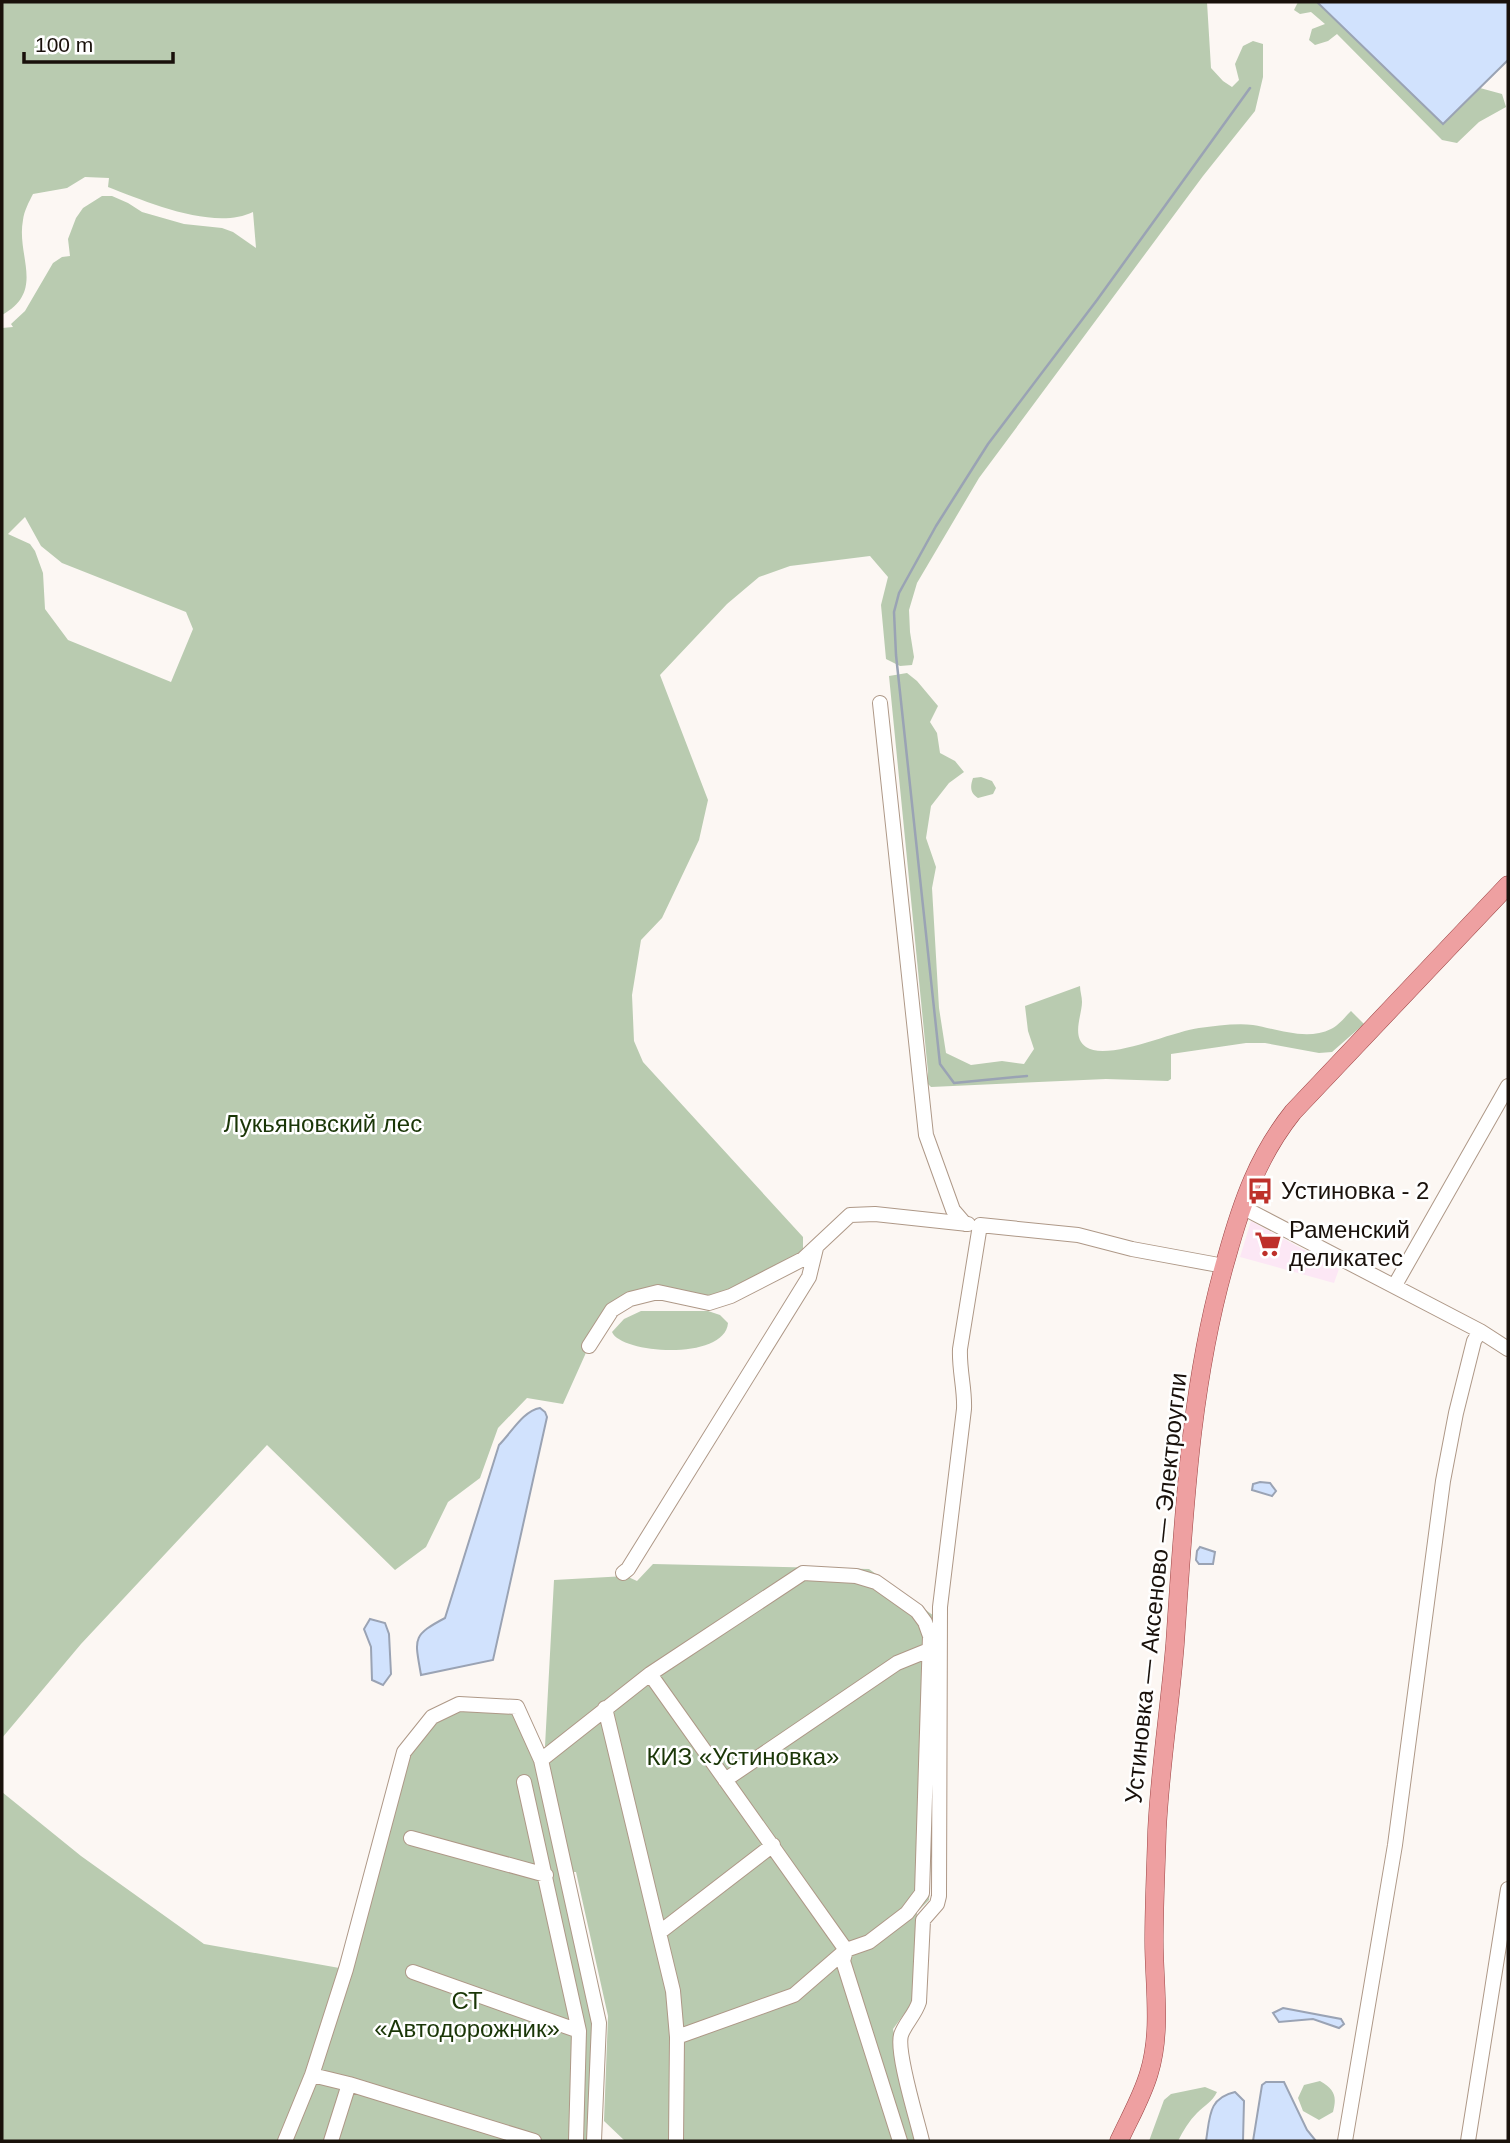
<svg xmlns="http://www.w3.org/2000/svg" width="1510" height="2143" font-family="Arial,sans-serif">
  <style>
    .commercial { fill: #fce7f5 }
    .green { fill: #b9cbb0; fill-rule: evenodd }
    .water { fill: #d1e2fd; stroke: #9aa3b4; stroke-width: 2 }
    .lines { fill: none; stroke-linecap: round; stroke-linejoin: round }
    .stream { stroke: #9aa3b4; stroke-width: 2.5 }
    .minor-casing { stroke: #ae9887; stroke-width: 16 }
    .major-casing { stroke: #9c4444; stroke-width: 19 }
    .minor { stroke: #fff; stroke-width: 14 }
    .major { stroke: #eea0a1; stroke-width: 18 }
    .labels { text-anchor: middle; stroke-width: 5; stroke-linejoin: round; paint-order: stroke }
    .park-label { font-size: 24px; fill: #1a3607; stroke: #fff }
    .poi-label { font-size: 24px; fill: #19110b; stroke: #fff; text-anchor: start }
    .street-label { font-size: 24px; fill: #19110b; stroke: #fff }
  </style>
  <rect width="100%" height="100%" fill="#fcf7f3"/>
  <!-- commercial -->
  <path class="commercial" d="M1251,1221L1339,1269L1334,1283L1240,1257Z"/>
  <!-- green -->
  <path class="green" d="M2,2H1207L1211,68L1223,81L1232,87L1239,80L1235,64L1243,46L1253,41L1263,44V77L1255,111L1203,176L979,478L917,583L909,610L910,632L914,657L912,665L900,666L886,659L881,605L888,577L870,556L790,566L759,577L727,604L660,675L708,800L699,840L662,918L641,940L632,995L634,1041L643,1062L803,1237V1259L709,1303L658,1292L630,1299L589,1346L563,1404L527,1398L498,1428L480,1478L448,1502L426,1547L395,1570L267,1445L81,1644L2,1738V328L13,327L11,324L25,311L53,263L62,257L70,256L68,239L76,218L83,208L102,196H112L128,203L142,212L184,224L222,228L233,232L256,248L253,212C214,231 147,202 108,187L109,178L85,177L67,188L33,194C29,202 24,211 23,220C16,256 46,291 2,315ZM25,517L41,546L62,563L186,612L193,629L171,682L68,640L45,609L43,573L35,551L30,544L8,534Z
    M1298,2H1317L1443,123L1480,88L1502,94L1506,107L1479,122L1457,143L1442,140L1337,34L1328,41L1315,45L1309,40L1312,29L1325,24L1311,12L1300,14L1294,10Z
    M907,673L917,681L938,706L930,722L937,733L940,753L955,761L964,772L949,783L931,806L926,838L936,867L932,888L939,1008L946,1053L971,1065L1002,1061L1024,1064L1034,1049L1028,1031L1025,1006L1080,986C1080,991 1082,997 1082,1002C1082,1015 1071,1037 1086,1047C1107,1062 1173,1031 1199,1028C1216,1026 1236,1023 1253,1025C1277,1029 1307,1041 1331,1029C1338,1026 1345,1017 1351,1011L1364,1024L1332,1052L1319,1053L1265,1043H1246L1171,1054V1079L1168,1081L1106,1079L931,1087L927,1083L928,1072L889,676Z
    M981,777L992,781L996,788L993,794L978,798C970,793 970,787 973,778Z
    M641,1311H708L720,1315L728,1323C725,1361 621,1354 612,1332L624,1319Z
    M653,1564L869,1569L934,1616L933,1805L929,1900L917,1912L913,2002L893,2029L918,2141H625L604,2121L608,2016L576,1872H572L545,1746L554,1580L626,1576L637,1581Z
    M459,1704L517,1707L541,1760L599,2023L594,2141H286L298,2116L404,1752L432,1717Z
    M2,1792L81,1856L204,1944L345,1969L283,2141H2Z
    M1320,2081C1335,2090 1337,2096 1333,2112L1319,2120L1303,2111L1298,2098L1304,2085Z
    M1205,2087L1217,2092C1212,2102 1205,2105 1197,2113C1189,2121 1183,2131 1178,2141H1149L1164,2100L1171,2094Z"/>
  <!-- water -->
  <path class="water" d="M1317,2H1508V60L1443,124Z
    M540,1408L545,1412L547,1417L493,1660L421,1675C415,1639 411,1636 445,1618L499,1445C512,1432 523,1411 540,1408Z
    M1260,1482L1270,1483L1276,1491L1272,1496L1252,1490L1253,1484Z
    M1200,1547L1215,1552L1213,1564H1199L1196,1560L1197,1551Z
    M370,1619L385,1623L389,1634L391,1674L383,1685L372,1680L371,1647L364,1629Z
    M1283,2008L1341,2019L1344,2024L1339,2028L1313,2019L1279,2022L1273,2013Z
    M1266,2082H1284L1307,2130L1316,2141H1253L1262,2085Z
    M1235,2092L1244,2101L1243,2141H1206C1210,2117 1208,2098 1235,2092Z"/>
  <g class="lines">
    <!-- stream -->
    <path class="stream" d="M1027,1076L954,1083L940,1064L896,655L894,612L899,593L936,526L988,444L1097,300L1250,88"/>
    <!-- minor casing -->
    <g class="minor-casing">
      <path id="minor" d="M880,703L926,1135L953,1210L965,1224
        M1242,1207L1480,1331L1508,1349
        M1395,1285L1508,1086
        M589,1346L612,1310L630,1299L658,1292L709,1303L731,1296L803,1259L850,1215L875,1214L968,1224
        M623,1573L628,1569L809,1277L816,1248
        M650,1674L846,1950L843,1961L900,2141
        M605,1708L673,1991L677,2037L676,2141
        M541,1760L650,1674L803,1573L856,1576L876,1582L917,1611L925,1622L930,1636L922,1893L907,1913L869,1942L846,1950L794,1995L677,2037
        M725,1780L897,1663L929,1650
        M524,1782L579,2031L576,2141
        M411,1838L546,1875
        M660,1932L773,1845
        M413,1972L579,2031
        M312,2075L349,2084L534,2141
        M285,2141L312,2075L346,1969L404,1752L432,1717L459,1704L517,1707L541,1760L599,2023L594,2141
        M331,2141L349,2084
        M922,2141C917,2119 896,2053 901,2035C905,2023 915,2015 919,2002L923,1920L937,1904L939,1896L940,1607L964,1409C965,1389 959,1370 960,1349L980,1225L1078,1235L1132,1249L1224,1266
        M1345,2141L1395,1845L1443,1481L1456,1413L1474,1341L1480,1331
        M1468,2141L1508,1889"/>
    </g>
    <!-- major casing -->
    <g class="major-casing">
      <path id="major" d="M1119,2141C1129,2119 1142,2097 1149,2073C1162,2031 1154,1984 1154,1941C1154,1904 1156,1867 1157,1830C1160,1768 1170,1706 1175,1644C1184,1514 1190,1382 1227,1256C1242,1202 1258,1156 1293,1112L1508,885"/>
    </g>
    <!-- minor -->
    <use href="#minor" class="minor"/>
    <!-- major -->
    <use href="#major" class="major"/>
  </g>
  <!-- icons -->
  <defs>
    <g id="bus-bare" transform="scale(2.1)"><path d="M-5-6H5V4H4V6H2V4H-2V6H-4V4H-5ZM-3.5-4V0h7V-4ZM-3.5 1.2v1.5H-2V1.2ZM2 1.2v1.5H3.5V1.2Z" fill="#be302a" stroke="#fff" stroke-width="2.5" paint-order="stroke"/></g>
    <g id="supermarket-bare" transform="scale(2.1)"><path d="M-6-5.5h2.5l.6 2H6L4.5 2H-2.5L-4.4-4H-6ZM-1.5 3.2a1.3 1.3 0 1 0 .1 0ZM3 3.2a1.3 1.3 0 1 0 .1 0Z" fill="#be302a" stroke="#fff" stroke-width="2.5" paint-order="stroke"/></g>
  </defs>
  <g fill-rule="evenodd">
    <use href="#bus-bare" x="1260" y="1191"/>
    <use href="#supermarket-bare" x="1268" y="1244"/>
  </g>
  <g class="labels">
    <!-- park labels -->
    <g class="park-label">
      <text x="323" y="1132">Лукьяновский лес</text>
      <text x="743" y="1765">КИЗ «Устиновка»</text>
      <text x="467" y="2009">СТ<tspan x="467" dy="28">«Автодорожник»</tspan></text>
    </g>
    <!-- poi labels -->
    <g class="poi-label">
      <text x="1281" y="1199">Устиновка - 2</text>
      <text x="1289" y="1238">Раменский<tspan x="1289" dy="28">деликатес</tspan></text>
    </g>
    <!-- street labels -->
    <g class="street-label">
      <text transform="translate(1156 1588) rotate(-84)" y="8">Устиновка — Аксеново — Электроугли</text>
    </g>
  </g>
  <!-- border -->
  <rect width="1510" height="2143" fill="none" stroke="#19110b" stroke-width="7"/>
  <!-- scale -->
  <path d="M24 52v10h149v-10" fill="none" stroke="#19110b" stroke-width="3.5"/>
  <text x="35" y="52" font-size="21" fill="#19110b" stroke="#ffffff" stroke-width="5" paint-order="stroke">100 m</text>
</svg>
